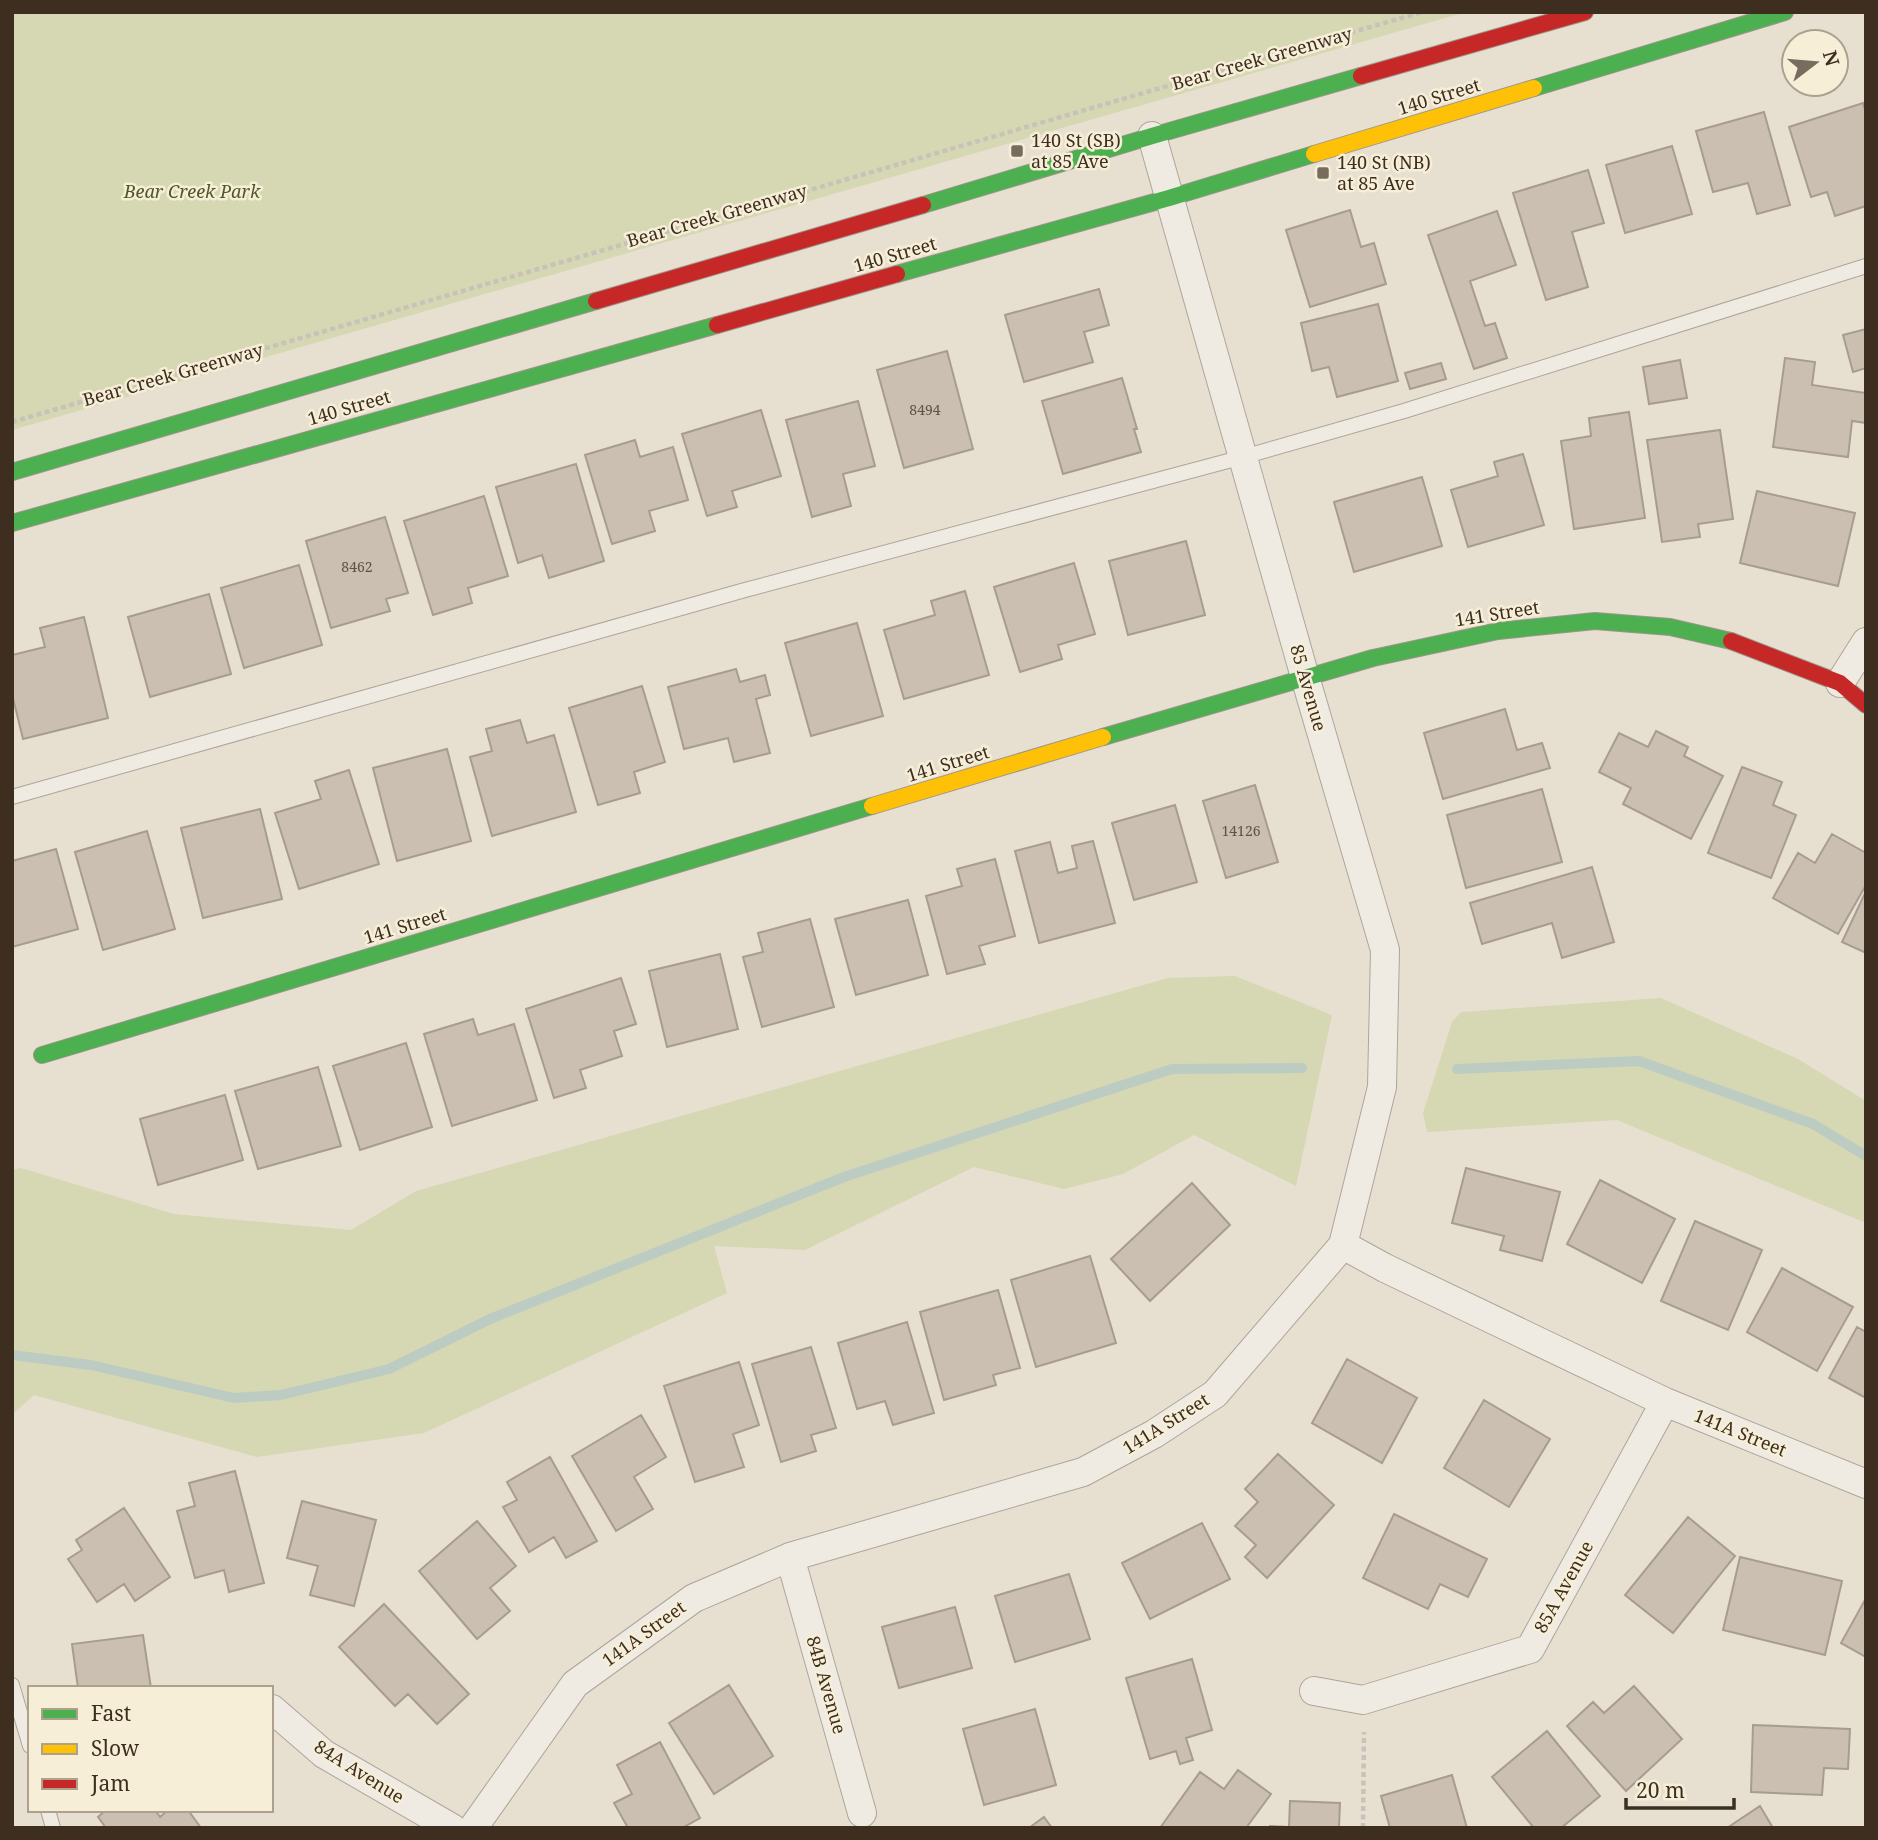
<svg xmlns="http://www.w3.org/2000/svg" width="1878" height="1840" font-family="'Noto Serif',serif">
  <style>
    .green { fill: #d6d7b3 }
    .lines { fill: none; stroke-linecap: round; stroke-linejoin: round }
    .stream { stroke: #bcccc2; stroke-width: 10 }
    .building { fill: #cbbfb2; stroke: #a89c90; stroke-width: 2 }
    .lane-casing { stroke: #ada599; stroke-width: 16 }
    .street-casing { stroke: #ada599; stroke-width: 30 }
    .fast-casing { stroke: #9c958a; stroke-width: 18 }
    .slow-casing { stroke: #9c958a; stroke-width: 18 }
    .jam-casing { stroke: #9c958a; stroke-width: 18 }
    .path { stroke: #c8c2b9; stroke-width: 4.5; stroke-dasharray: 5 3.5; stroke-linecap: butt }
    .lane { stroke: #efebe3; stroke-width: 14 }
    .street { stroke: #efebe3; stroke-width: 28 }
    .fast { stroke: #4caf50; stroke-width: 16 }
    .slow { stroke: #ffc107; stroke-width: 16 }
    .jam { stroke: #c62828; stroke-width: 16 }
    .poi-dot { fill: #786c5e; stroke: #f7eed8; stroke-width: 2.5 }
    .labels { text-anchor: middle; stroke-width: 5; stroke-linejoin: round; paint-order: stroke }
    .number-label { font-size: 14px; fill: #605244 }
    .street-label { font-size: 18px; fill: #3d2e20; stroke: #f7eed8 }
    .poi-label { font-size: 18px; fill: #3d2e20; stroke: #f7eed8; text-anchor: start }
    .park-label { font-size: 18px; font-style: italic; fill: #4d5a26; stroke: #f7eed8 }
  </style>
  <rect width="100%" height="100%" fill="#e7e0d1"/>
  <!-- green -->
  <path class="green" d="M12,12H1466L12,430Z
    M1235,976L1332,1015L1296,1186L1194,1135L1123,1174L1064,1189L974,1167L805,1250L714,1246L727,1293L424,1433L257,1457L34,1395L12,1415V1170L21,1168L174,1214L351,1230L416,1191L1168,978Z
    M1661,998L1798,1059L1866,1101V1223L1617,1120L1427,1132L1423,1113L1452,1022L1461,1012Z"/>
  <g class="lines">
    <!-- stream -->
    <path class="stream" d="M1457,1069L1639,1061L1813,1124L1866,1156
      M12,1355L91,1365L234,1398L281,1395L389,1369L490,1319L844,1177L1172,1069L1302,1068"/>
  </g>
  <!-- building -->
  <path class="building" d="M1863,103L1866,113V206L1835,216L1827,192L1811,197L1789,127Z
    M1764,112L1790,205L1757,214L1748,183L1713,192L1696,131Z
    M1672,146L1692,214L1625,233L1606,165Z
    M1588,170L1604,223L1572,232L1588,287L1546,300L1513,193Z
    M1350,210L1361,247L1374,243L1386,284L1310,307L1286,230Z
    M1497,211L1516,265L1470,281L1485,326L1495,323L1507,358L1474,369L1428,235Z
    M1099,289L1109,325L1084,332L1093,362L1024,382L1005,315Z
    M1378,304L1398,381L1337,397L1329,367L1312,371L1301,323Z
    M1866,329V368L1853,372L1843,335Z
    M947,351L973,449L904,468L877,370Z
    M1785,358L1815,362L1812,385L1866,393V423L1852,421L1848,457L1773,447Z
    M1680,360L1687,398L1649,404L1643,367Z
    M1441,363L1446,379L1410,389L1405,373Z
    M1122,378L1137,429H1134L1141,452L1063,474L1042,401Z
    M858,401L875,466L843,474L851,506L812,517L786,420Z
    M761,410L781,476L732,491L737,507L707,516L682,434Z
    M1629,412L1645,518L1574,529L1561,441L1591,436L1589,418Z
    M1720,430L1733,519L1698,524L1700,537L1662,542L1647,440Z
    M635,440L640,457L673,447L688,500L649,511L655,531L612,544L585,455Z
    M1523,454L1544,525L1468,547L1451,490L1498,476L1494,462Z
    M576,464L604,561L549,578L542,555L518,563L496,487Z
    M1422,477L1442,546L1354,572L1334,502Z
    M1757,491L1855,513L1838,586L1740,563Z
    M484,496L508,576L468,588L472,603L433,615L404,521Z
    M385,517L408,593L386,599L390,611L331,628L306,541Z
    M1186,541L1205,615L1128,635L1109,561Z
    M1074,563L1095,634L1058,645L1062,659L1020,672L994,587Z
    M299,565L322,645L244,668L221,588Z
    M965,591L989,675L904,699L884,630L935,615L931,601Z
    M209,594L231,674L150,697L128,617Z
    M84,617L108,718L23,739L12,694V655L45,647L40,628Z
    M857,623L883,716L811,736L785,643Z
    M736,669L740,682L765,675L770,695L756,699L770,753L734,762L728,738L684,749L668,687Z
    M642,686L665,762L634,772L640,793L598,805L569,708Z
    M1505,709L1517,750L1542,743L1550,768L1443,799L1424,733Z
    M520,720L527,743L554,735L576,812L492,836L470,757L492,751L486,729Z
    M1656,731L1688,747L1684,756L1723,776L1691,839L1623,804L1631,788L1599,772L1619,733L1648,747Z
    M447,749L471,841L397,861L373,768Z
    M1742,767L1782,782L1773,805L1796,815L1771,878L1708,853Z
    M349,770L379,864L299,889L275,813L321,799L315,781Z
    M1255,785L1278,862L1226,878L1203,801Z
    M1542,789L1562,862L1466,888L1447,815Z
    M1175,805L1197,882L1134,900L1112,823Z
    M260,809L282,899L203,918L181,828Z
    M147,831L175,929L103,950L75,852Z
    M1832,834L1866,853V885L1838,934L1773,898L1798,853L1815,863Z
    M1093,841L1115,923L1039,943L1015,851L1050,842L1058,873L1077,868L1072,846Z
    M56,849L78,929L12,947V861Z
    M995,859L1015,936L979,946L985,964L947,974L926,896L962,886L957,869Z
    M1592,867L1614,942L1562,958L1552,923L1482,944L1470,903Z
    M1866,891V953L1842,942Z
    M908,900L928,975L856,995L835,919Z
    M810,919L834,1007L762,1027L743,957L763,952L758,933Z
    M720,954L738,1029L667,1047L649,971Z
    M621,978L636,1024L614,1031L622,1056L580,1070L586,1088L554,1098L526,1009Z
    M473,1019L478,1035L514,1024L537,1100L452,1126L424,1034Z
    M406,1043L432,1127L360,1150L333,1066Z
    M318,1067L341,1146L258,1169L235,1091Z
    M225,1095L243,1160L158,1185L140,1119Z
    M1466,1168L1560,1192L1542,1261L1500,1250L1504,1236L1452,1223Z
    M1600,1180L1675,1219L1642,1283L1567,1244Z
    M1192,1183L1230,1225L1150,1301L1111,1259Z
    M1695,1221L1762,1250L1728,1330L1661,1301Z
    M1090,1256L1116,1343L1036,1367L1011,1280Z
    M1782,1268L1853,1307L1817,1371L1747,1332Z
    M998,1290L1020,1368L993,1375L996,1385L944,1400L920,1312Z
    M907,1322L934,1413L893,1425L885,1401L857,1409L838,1343Z
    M1857,1327L1866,1332V1398L1829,1378Z
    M811,1347L836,1428L811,1435L816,1451L781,1462L752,1364Z
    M1347,1359L1417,1398L1382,1463L1312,1423Z
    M739,1362L759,1425L733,1434L744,1467L695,1482L664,1386Z
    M1484,1400L1550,1439L1509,1507L1444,1468Z
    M641,1415L666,1457L634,1477L653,1509L616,1531L572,1456Z
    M1278,1454L1334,1505L1267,1578L1245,1557L1256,1545L1235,1526L1258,1502L1245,1489Z
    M550,1457L597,1541L566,1558L554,1537L529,1552L503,1507L517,1500L507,1482Z
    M235,1471L264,1583L229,1592L224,1570L195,1578L177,1511L195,1506L189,1483Z
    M302,1501L376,1520L354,1606L310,1595L318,1566L287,1558Z
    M124,1508L170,1577L135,1601L124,1584L97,1602L68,1559L82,1550L76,1540Z
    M1394,1514L1487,1559L1468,1597L1440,1584L1428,1609L1363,1578Z
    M1688,1517L1735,1556L1673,1633L1625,1595Z
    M477,1521L516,1566L490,1588L510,1611L477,1639L419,1571Z
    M1202,1523L1230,1579L1150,1619L1122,1563Z
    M1740,1557L1842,1581L1825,1655L1723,1630Z
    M1069,1574L1090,1639L1015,1662L995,1596Z
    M1866,1598V1657L1841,1643Z
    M384,1604L469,1694L437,1724L408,1694L395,1706L339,1647Z
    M955,1607L972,1668L899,1688L882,1627Z
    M143,1635L151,1688H78L72,1644Z
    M1192,1659L1212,1730L1186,1738L1193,1760L1180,1764L1176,1751L1150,1759L1126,1678Z
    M729,1685L773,1756L714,1794L669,1723Z
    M1634,1686L1682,1739L1626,1791L1567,1726L1593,1702L1604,1713Z
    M1035,1709L1056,1785L984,1805L963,1729Z
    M1753,1725L1850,1729L1848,1769L1824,1768L1822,1795L1751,1792Z
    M1547,1731L1600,1796L1561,1828H1534L1492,1777Z
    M660,1742L700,1818L682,1828H628L614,1803L632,1794L617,1765Z
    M1238,1770L1271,1794L1246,1828H1160L1200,1772L1224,1789Z
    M1452,1775L1467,1828H1390L1381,1796Z
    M1290,1801L1340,1803L1339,1828H1270V1826L1289,1827Z
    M1760,1806L1773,1828H1727Z
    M106,1810H155L160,1817L168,1810H188L201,1828H106L98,1817Z
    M1044,1817L1052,1828H1029Z"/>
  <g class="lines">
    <!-- lane casing -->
    <g class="lane-casing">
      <path id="lane" d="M12,797L745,590L1243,457L1404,411L1866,266
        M12,1685L30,1746
        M48,1810L53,1828"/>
    </g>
    <!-- street casing -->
    <g class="street-casing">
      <path id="street" d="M1152,136L1305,677L1385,950L1382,1087L1343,1245
        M1840,683L1866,642
        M790,1557L862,1813
        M1314,1691L1363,1700L1530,1649L1665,1402
        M272,1709L324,1754L452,1828
        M473,1828L575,1684L694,1598L790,1557L1083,1472L1154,1434L1215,1394L1343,1245L1385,1268L1665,1402L1866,1484"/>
    </g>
    <!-- fast casing -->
    <g class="fast-casing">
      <path id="fast" d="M1534,88L1785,12
        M923,205L1152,136L1361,76
        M897,274L1169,198L1314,154
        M12,472L596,301
        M12,523L717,325
        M1103,737L1373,658L1498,631L1595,621L1670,627L1731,641
        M42,1055L872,806"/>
    </g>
    <!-- slow casing -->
    <g class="slow-casing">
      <path id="slow" d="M1314,154L1534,88
        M872,806L1103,737"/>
    </g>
    <!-- jam casing -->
    <g class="jam-casing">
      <path id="jam" d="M1361,76L1585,12
        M596,301L923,205
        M717,325L897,274
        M1731,641L1840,683L1866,705"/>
    </g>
    <!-- path -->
    <path class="path" d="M12,422L1422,12
      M1363,1828L1364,1732"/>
    <!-- lane -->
    <use href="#lane" class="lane"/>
    <!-- street -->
    <use href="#street" class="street"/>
    <!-- fast -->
    <use href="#fast" class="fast"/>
    <!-- slow -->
    <use href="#slow" class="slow"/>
    <!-- jam -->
    <use href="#jam" class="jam"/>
  </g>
  <!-- markers -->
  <g class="poi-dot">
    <rect x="1010" y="144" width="14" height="14" rx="3.5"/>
    <rect x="1316" y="166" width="14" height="14" rx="3.5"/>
  </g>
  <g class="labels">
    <!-- number labels -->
    <g class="number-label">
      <text x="925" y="415">8494</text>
      <text x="357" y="572">8462</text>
      <text x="1241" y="836">14126</text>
    </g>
    <!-- street labels -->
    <g class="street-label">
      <text transform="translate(1262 59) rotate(-16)" y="6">Bear Creek Greenway</text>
      <text transform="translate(1439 97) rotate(-17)" y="6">140 Street</text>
      <text transform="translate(717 216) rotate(-16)" y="6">Bear Creek Greenway</text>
      <text transform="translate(895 255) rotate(-16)" y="6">140 Street</text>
      <text transform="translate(173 375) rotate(-16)" y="6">Bear Creek Greenway</text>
      <text transform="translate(349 408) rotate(-16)" y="6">140 Street</text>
      <text transform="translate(1497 614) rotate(-9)" y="6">141 Street</text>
      <text transform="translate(1308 688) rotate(74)" y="6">85 Avenue</text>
      <text transform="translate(948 764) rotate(-17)" y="6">141 Street</text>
      <text transform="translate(405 926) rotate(-17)" y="6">141 Street</text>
      <text transform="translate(1166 1424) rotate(-32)" y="6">141A Street</text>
      <text transform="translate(1740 1433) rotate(22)" y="6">141A Street</text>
      <text transform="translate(1564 1587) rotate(-61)" y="6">85A Avenue</text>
      <text transform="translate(644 1634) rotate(-36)" y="6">141A Street</text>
      <text transform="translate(826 1685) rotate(74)" y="6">84B Avenue</text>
      <text transform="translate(359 1772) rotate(32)" y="6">84A Avenue</text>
    </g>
    <!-- poi labels -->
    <g class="poi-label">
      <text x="1031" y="147">140 St (SB)<tspan x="1031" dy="21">at 85 Ave</tspan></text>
      <text x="1337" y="169">140 St (NB)<tspan x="1337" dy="21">at 85 Ave</tspan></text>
    </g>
    <!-- park labels -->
    <g class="park-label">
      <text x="192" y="198">Bear Creek Park</text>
    </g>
  </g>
  <!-- border -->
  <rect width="1878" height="1840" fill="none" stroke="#3d2e20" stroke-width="28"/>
  <!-- legend -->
  <rect x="28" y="1686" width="245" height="126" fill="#f7eed8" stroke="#ada18e" stroke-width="2"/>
  <rect x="42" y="1709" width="35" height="10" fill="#4caf50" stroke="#ada18e" stroke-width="2"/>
  <text x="91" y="1721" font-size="21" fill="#3d2e20">Fast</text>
  <rect x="42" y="1744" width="35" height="10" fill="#ffc107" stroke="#ada18e" stroke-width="2"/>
  <text x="91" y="1756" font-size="21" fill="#3d2e20">Slow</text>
  <rect x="42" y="1779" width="35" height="10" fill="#c62828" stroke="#ada18e" stroke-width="2"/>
  <text x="91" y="1791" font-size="21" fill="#3d2e20">Jam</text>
  <!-- north arrow -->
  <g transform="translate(1815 63) rotate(74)"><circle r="33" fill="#f7eed8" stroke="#ada18e" stroke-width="2"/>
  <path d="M0-5L12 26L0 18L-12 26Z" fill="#786c5e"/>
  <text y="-10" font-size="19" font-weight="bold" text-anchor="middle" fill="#3d2e20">N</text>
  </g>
  <!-- scale -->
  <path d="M1626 1798v10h108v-10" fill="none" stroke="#3d2e20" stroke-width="3.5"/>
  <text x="1636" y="1798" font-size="21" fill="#3d2e20" stroke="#f7eed8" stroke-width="5" paint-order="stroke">20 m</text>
</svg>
